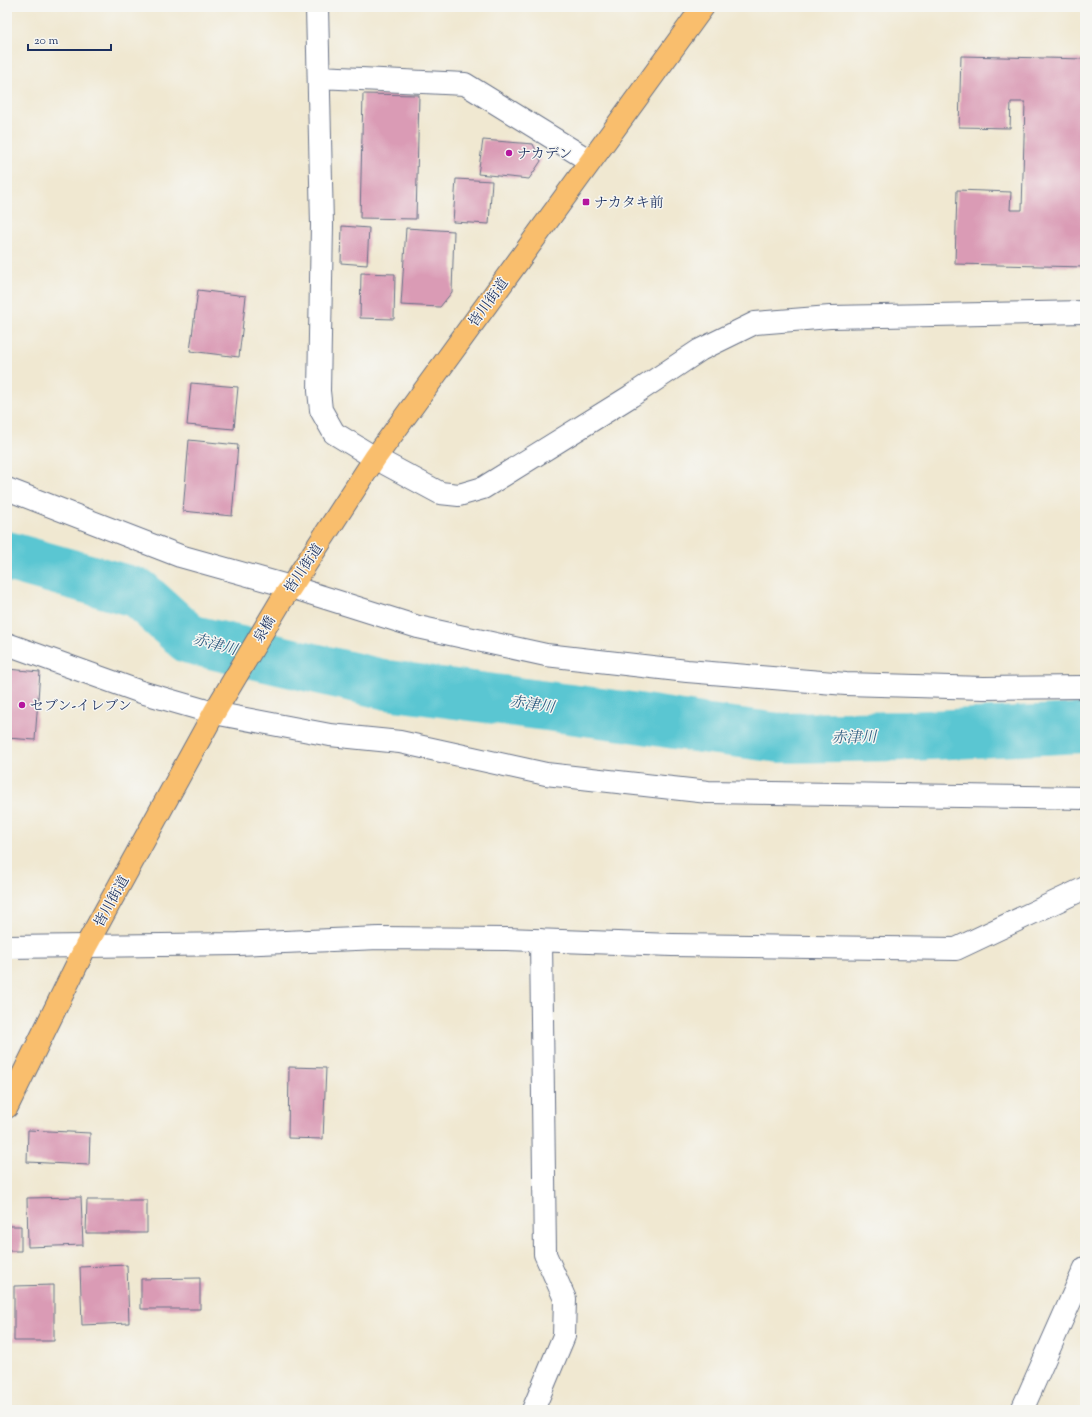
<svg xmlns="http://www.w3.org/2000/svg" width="1092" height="1417" font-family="'Sorts Mill Goudy','Noto Serif JP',serif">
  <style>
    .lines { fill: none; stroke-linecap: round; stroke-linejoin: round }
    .river { stroke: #5ac6d2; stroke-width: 50 }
    .building { fill: #da9bb5 }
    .minor-casing { stroke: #667086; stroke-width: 24 }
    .primary-casing { stroke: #667086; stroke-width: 24 }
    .minor { stroke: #fff; stroke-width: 22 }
    .primary { stroke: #f9be6d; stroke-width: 22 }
    .poi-dot { fill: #b5179e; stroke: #f6f6f2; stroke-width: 1.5 }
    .labels { text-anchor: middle; stroke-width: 3; stroke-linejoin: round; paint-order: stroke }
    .poi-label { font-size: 14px; fill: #1b2f5e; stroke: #f6f6f2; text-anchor: start }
    .street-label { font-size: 14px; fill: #1b2f5e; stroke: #f6f6f2 }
    .water-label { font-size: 15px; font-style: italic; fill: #2e5c81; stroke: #f6f6f2 }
  </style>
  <rect width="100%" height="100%" fill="#f6f6f2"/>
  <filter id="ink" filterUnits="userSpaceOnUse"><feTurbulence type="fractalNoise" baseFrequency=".025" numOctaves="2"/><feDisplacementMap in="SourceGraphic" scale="8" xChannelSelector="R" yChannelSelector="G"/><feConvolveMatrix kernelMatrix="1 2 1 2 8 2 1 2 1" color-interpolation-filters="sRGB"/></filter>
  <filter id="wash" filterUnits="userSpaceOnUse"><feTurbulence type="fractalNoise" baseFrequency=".012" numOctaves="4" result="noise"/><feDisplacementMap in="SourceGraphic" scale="16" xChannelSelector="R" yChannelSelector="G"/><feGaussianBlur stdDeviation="0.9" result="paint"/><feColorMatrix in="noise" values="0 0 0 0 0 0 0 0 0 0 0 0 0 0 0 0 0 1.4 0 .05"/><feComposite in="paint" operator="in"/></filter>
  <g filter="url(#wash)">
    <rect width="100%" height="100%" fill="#f0e8d1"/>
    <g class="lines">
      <!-- river -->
      <path class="river" d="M7,556L138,593L189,639L387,685L631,717L701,728L780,738L908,736L1085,728"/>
    </g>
    <g id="blocks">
      <!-- building -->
      <path class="building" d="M961,56L1085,59V267L955,264L957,190L1011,192L1010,210H1022L1025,102H1011L1010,128L959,127Z
        M363,94L419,95L416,219L360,218Z
        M483,140L533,144L541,161L529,179L478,174Z
        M456,179L492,181L489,224L453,222Z
        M342,226L369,228L367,265L341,263Z
        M406,228L454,231L452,292L440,307L401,305Z
        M361,273L395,274L394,319L360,318Z
        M198,290L246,296L239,357L190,351Z
        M191,383L238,387L234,429L187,425Z
        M189,440L238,445L232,516L183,511Z
        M7,669L40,672L35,740L7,738Z
        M289,1067L326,1068L323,1139L288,1138Z
        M28,1130L90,1133L89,1165L27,1162Z
        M81,1197L83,1245L28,1247L27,1198Z
        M87,1200H147V1233H86Z
        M7,1226H21V1251H7Z
        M127,1265L129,1323L82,1325L80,1267Z
        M200,1278V1309H141V1279Z
        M54,1285V1341H14V1286Z"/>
    </g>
  </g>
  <g filter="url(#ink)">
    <use href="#blocks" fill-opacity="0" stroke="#667086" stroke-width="1"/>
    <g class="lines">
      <!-- minor casing -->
      <g class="minor-casing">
        <path id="minor" d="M317,7L322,225L319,391L321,410L334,433L375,458L440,493L459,495L483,488L631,396L700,350L755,323L830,317L1085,312
          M319,77L465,84L590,161
          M7,489L180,556L291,587L418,627L546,655L687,671L846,684L984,688L1085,687
          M7,644L141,692L214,713L330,735L400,742L546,774L708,792L1085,798
          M7,947L238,944L379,938L506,939L672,945L956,949L1085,888
          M533,1410L564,1336L565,1299L545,1254L541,940
          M1022,1410L1085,1268"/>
      </g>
      <!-- primary casing -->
      <g class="primary-casing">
        <path id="primary" d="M7,1107L86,946L214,713L281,601L291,587L375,458L703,7"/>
      </g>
      <!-- minor -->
      <use href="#minor" class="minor"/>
      <!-- primary -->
      <use href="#primary" class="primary"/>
    </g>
  </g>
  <!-- markers -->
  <g class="poi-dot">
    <circle cx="509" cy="153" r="4"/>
    <rect x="582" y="198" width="8" height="8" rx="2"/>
    <circle cx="22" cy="705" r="4"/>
  </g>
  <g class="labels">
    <!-- poi labels -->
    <g class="poi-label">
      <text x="517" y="158">ナカデン</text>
      <text x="594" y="207">ナカタキ前</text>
      <text x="30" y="710">セブン-イレブン</text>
    </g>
    <!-- street labels -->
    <g class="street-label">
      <text transform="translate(488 302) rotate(-54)" y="5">皆川街道</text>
      <text transform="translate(303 568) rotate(-56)" y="5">皆川街道</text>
      <text transform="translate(264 629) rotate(-59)" y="5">泉橋</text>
      <text transform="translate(111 901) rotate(-61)" y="5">皆川街道</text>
    </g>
    <!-- water labels -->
    <g class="water-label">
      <text transform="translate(215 644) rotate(15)" y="5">赤津川</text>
      <text transform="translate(532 704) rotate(8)" y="5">赤津川</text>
      <text transform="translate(854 737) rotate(-1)" y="5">赤津川</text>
    </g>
  </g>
  <!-- margin -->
  <rect width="1092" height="1417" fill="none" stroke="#f6f6f2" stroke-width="24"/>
  <!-- scale -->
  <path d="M28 44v6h83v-6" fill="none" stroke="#1b2f5e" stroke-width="2"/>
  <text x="34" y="44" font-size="12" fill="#1b2f5e" stroke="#f6f6f2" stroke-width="3" paint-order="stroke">20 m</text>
</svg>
